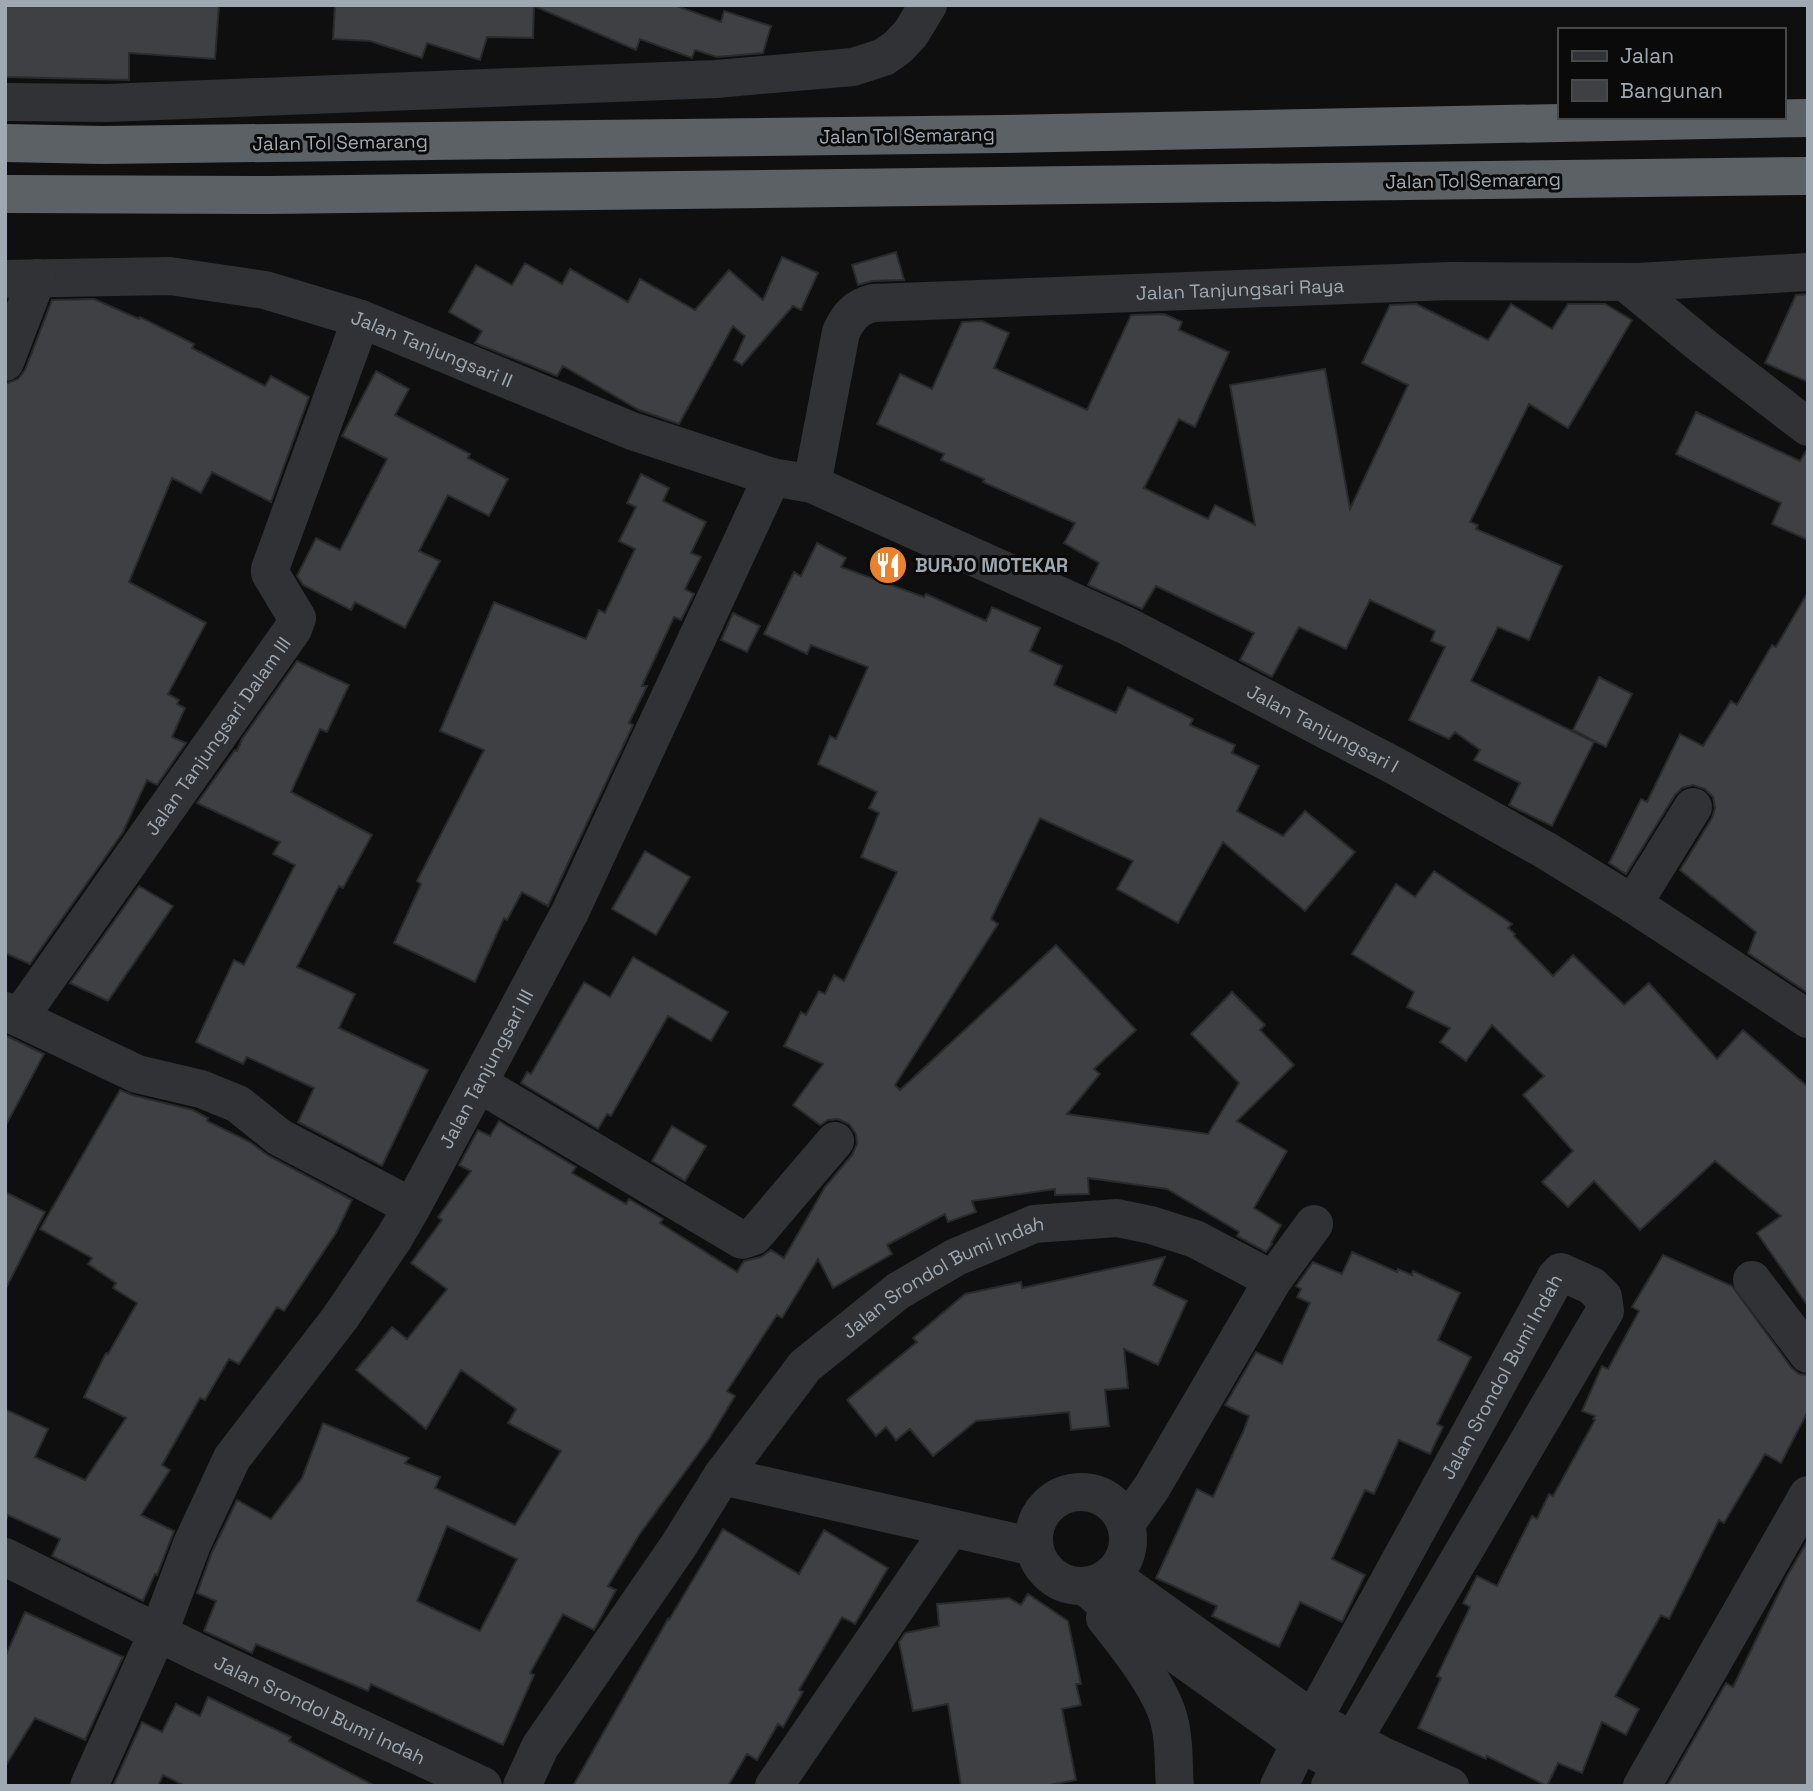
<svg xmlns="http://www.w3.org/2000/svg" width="1813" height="1791" font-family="'Space Grotesk',sans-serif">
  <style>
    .building { fill: #3e4043; stroke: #292a2c; stroke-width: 2; fill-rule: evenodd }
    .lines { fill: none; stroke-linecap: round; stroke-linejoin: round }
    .minor { stroke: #303235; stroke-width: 38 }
    .motorway { stroke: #5c6166; stroke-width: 38 }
    .labels { text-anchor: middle; stroke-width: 6; stroke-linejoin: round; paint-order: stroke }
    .street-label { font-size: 19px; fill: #a0a9b1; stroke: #0a0a0b }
    .poi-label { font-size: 19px; font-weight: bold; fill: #a0a9b1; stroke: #0a0a0b; text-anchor: start }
  </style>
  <rect width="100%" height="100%" fill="#0f0f10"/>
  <!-- building -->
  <path class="building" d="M5,5H219L215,59L129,53V80L5,77Z
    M335,5H674L721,22L724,11L771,26L763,53L717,57L695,50L692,58L640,39L636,50L534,6L533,38L487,37L480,60L427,43L422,58L370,41L333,39Z
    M896,252L904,280L872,281L858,285L852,265Z
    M782,257L818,273L801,310L793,306L742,365L734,360L745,336L733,326L679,424L639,410L563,366L557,376L475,343L482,331L449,312L476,265L512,285L525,263L562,284L570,269L628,302L640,279L695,310L729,270L763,300Z
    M1808,294V382L1765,363L1796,295Z
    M94,299L139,319L140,317L194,344L192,348L265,386L271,376L309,397L271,502L212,472L201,493L172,478L129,582L206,623L168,694L179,700L177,704L185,708L172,737L186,743L157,785L147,780L123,832L30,964L5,953V384L18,379L25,370L52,300Z
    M1416,304L1488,340L1511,304L1552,329L1568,304H1605L1632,320L1568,428L1529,404L1470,522L1478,525L1476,529L1562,566L1529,640L1498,627L1471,681L1594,742L1552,826L1509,805L1520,783L1474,760L1480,750L1455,732L1449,739L1409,720L1445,647L1431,641L1435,631L1370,600L1346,649L1299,627L1272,677L1240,660L1254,633L1156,586L1142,609L1088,585L1099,563L1064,543L1075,523L983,482L984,479L941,460L944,454L877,424L900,374L932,389L962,322L982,321L1009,333L994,368L1087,410L1131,315L1164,314L1182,322L1179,330L1229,352L1195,427L1179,419L1144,488L1208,519L1215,505L1255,525L1230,385L1325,369L1350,509L1408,385L1362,363L1390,305Z
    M376,371L409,389L395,415L470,454L468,458L508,479L489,516L448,495L419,551L440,561L405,628L355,602L351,610L303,585L297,576L316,538L340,550L387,459L342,436Z
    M1696,412L1800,461L1808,448V540L1772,524L1781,503L1676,454Z
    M641,474L669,488L663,501L706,522L691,553L701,557L685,589L694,594L681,620L674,617L642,686H647L629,723L633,725L548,906L522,892L507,920L504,918L475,982L394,943L421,884L417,881L484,750L440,731L494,602L586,639L599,610L605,613L635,549L619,541L636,507L627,503Z
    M817,543L846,558L841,567L924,597L926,594L986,621L992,607L1040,628L1030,651L1062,666L1054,685L1116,713L1128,687L1193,719L1190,725L1235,745L1232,753L1259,766L1237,811L1283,836L1305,811L1355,852L1305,911L1223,842L1178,923L1117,889L1133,861L1040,818L991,919L998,924L895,1085L900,1090L1056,945L1136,1030L1094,1069L1100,1074L1067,1114L1208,1134L1239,1083L1191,1034L1232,992L1265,1025L1260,1030L1294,1065L1237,1121L1287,1151L1254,1208L1281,1225L1271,1243L1272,1244L1266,1252L1237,1236L1239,1232L1167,1189L1088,1178L1089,1194L1055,1195V1189L972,1201L976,1212L948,1222L945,1214L887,1245L892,1254L833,1288L818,1259L782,1318L777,1315L727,1391L735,1396L709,1439L639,1535L608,1586L616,1590L594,1630L563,1614L530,1673L534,1675L503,1745L371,1684L368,1691L256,1644L252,1653L204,1631L216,1601L197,1593L212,1552L237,1500L271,1519L302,1478L323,1423L409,1458L405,1463L440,1477L435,1488L515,1525L561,1451L508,1423L516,1409L461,1370L426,1429L356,1370L392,1327L407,1339L447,1289L411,1263L442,1220L438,1217L471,1171L459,1165L478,1130L490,1136L499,1121L576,1167L572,1173L626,1204L629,1199L663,1219L660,1223L737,1272L744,1261L761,1257L771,1250L784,1258L825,1187L852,1155L857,1144L856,1134L849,1124L838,1119L828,1120L820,1125L793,1105L823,1064L784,1046L801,1012L806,1015L819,991L825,994L834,975L844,981L897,872L861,857L879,813L869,808L877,792L818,764L830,736L836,739L868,667L811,645L807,654L764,634L794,572L801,576ZM447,1526L517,1559L480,1631L417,1601Z
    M1808,592V993L1748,953L1756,932L1680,870L1712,818L1715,808L1713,797L1705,789L1693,785L1682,788L1675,795L1626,874L1609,863L1641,799L1647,802L1680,734L1703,746L1731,701L1737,705L1772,645L1776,647Z
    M733,613L760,626L747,652L721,640Z
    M297,661L349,685L327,732L320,729L291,792L372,835L343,888L339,886L297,967L355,994L339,1028L428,1070L382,1166L298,1122L314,1088L247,1057L243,1064L196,1042L234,960L244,965L295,865L273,854L280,842L197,803L235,750L237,751L242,739Z
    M1599,677L1632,694L1606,747L1573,730Z
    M645,851L690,877L656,935L612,909Z
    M1434,871L1512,924L1508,928L1515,934L1514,936L1553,976L1573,955L1624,1005L1649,983L1717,1059L1743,1030L1808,1087V1306L1757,1233L1781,1216L1715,1161L1640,1230L1594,1181L1568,1207L1542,1182L1573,1151L1523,1095L1544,1076L1492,1025L1466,1061L1440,1042L1450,1028L1407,1007L1414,992L1352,954L1396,884L1415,897Z
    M139,886L173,906L108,1001L70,983Z
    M633,957L728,1012L711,1041L668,1016L611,1116L607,1114L598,1129L521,1083L527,1072L531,1074L584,982L610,997Z
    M5,1035L44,1054L5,1127Z
    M120,1090L132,1095L193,1110L208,1118L207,1121L250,1142L269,1156L352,1200L336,1233L284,1311L277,1307L239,1364L229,1359L205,1400L200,1398L162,1465L170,1470L141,1515L174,1531L157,1575L155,1574L143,1601L52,1556L60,1539L8,1515L5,1522V1409L48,1429L35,1457L85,1480L126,1418L84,1397L106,1353L108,1354L137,1303L113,1288L116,1283L88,1264L92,1258L40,1229Z
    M672,1126L706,1146L685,1181L652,1161Z
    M5,1192L45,1212L5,1290Z
    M1352,1252L1397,1272L1398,1269L1412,1275L1413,1271L1460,1293L1438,1340L1471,1357L1437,1424L1443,1427L1430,1454L1399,1440L1374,1494L1365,1490L1332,1559L1365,1575L1342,1622L1300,1602L1279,1647L1212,1616L1217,1606L1156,1578L1197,1489L1213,1497L1243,1432L1249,1416L1225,1405L1256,1352L1282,1364L1310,1303L1297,1297L1301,1289L1296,1286L1313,1262L1342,1274Z
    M1663,1255L1732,1286L1791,1367L1799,1374L1808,1375V1411L1781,1463L1765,1454L1724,1523L1719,1520L1669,1619L1661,1615L1615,1696L1639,1709L1626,1735L1602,1722L1582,1773L1558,1763L1547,1786L1487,1756L1486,1759L1418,1728L1441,1678L1437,1676L1470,1607L1463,1603L1477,1576L1497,1586L1532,1516L1537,1519L1549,1494L1553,1496L1595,1420L1593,1419L1595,1416L1582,1411L1602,1366L1608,1369L1639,1311L1632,1307Z
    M1165,1257L1153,1285L1187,1301L1158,1365L1124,1349L1128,1388L1105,1390L1109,1426L1071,1430L1069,1412L976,1421L933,1456L910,1429L896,1440L886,1427L876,1436L847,1400L917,1342L913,1338L965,1294L1021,1282L1022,1288Z
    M723,1529L799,1574L824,1530L888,1568L855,1624L842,1617L799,1690L803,1692L783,1727L778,1724L757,1760L747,1754L728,1786H573L668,1619L669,1620Z
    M1808,1540V1786H1667L1726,1683L1733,1687L1787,1576Z
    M1028,1594L1068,1621L1081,1684H1076L1081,1705L1062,1709L1076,1780L1044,1786H961L948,1704L913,1711L899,1642L905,1633L939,1626L937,1604L1009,1598L1021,1605Z
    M25,1612L123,1657L85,1740L35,1718L5,1767V1657Z
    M208,1697L291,1737L289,1741L375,1786H185L163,1775L158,1786H113L142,1722L162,1732L176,1704L200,1716Z"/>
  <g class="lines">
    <!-- minor -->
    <g class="minor">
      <path d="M5,102L107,103L716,79L853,67L884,57L898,47L911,33L928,5"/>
      <path id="s1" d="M5,279L170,276L265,290L361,319L632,431L772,477L812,484L1127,626L1395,766L1545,850L1633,904L1808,1019"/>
      <path d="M1625,282L1704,347L1808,427"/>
      <path d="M5,362L37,278"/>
      <path id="s2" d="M812,484L841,332C848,317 856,307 873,303L1450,281L1638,282L1808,272"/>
      <path d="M1633,904L1693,807"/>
      <path d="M5,1011L137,1074L201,1089L238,1104L279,1137L412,1207"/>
      <path id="s3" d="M19,1018L293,629L297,618L270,573V569L361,319"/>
      <path d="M478,1083L742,1240L754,1236L835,1141"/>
      <path d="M1273,1280L1314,1224"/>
      <path d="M1752,1280L1808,1354"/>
      <path id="s4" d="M722,1476L805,1366L898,1291L956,1257L1034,1224L1117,1218L1151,1225L1195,1239L1273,1280L1152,1487L1126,1524"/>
      <circle cx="1081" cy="1539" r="47"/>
      <path id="s5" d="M5,1557L199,1653L483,1786"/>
      <path d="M1111,1575L1314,1720L1383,1756L1450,1786"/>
      <path d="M1085,1586L1106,1604L1300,1743L1381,1786"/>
      <path d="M1105,1618C1126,1644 1161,1688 1169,1720C1175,1740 1173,1765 1175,1786"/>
      <path id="s6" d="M89,1786L165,1616L192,1544L232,1458L340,1318L394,1238L412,1207L570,912L772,477"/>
      <path d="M522,1786L540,1747L679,1545L722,1476L1034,1547"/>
      <path d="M774,1786L950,1529"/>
      <path id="s7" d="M1279,1786L1300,1743L1556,1277L1561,1272L1592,1286L1603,1297L1605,1311L1360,1728L1330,1786"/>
      <path d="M1642,1786L1808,1495"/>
    </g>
    <!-- motorway -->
    <path class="motorway" d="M5,143L102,145L1003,134L1808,118
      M5,194L269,195L1808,176"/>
  </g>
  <!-- icons -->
  <defs>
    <g id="restaurant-disc" transform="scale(2.0125)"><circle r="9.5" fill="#ea822d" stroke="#0a0a0b"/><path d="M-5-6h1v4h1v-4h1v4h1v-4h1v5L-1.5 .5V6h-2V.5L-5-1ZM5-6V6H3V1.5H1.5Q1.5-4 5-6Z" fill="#fff"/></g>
  </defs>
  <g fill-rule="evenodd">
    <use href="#restaurant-disc" x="888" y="565"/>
  </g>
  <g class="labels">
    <!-- street labels -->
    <g class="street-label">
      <text transform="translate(907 135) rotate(-1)" y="7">Jalan Tol Semarang</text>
      <text transform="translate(340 142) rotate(-1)" y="7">Jalan Tol Semarang</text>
      <text transform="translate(1473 180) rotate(-1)" y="7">Jalan Tol Semarang</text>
      <text dy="7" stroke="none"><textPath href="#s2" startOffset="567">Jalan Tanjungsari Raya</textPath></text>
      <text dy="7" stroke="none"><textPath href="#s1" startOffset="438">Jalan Tanjungsari II</textPath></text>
      <text dy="7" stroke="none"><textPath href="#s1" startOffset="1409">Jalan Tanjungsari I</textPath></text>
      <text dy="7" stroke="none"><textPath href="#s3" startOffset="345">Jalan Tanjungsari Dalam III</textPath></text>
      <text dy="7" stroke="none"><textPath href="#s6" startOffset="824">Jalan Tanjungsari III</textPath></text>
      <text dy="7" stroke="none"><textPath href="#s4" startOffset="304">Jalan Srondol Bumi Indah</textPath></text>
      <text dy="7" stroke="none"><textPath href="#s7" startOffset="466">Jalan Srondol Bumi Indah</textPath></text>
      <text dy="7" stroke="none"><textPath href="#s5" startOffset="350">Jalan Srondol Bumi Indah</textPath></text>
    </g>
    <!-- poi labels -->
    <g class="poi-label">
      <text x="915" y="572">BURJO MOTEKAR</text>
    </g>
  </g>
  <!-- border -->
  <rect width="1813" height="1791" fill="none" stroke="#a0a9b1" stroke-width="14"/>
  <!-- legend -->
  <rect x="1558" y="28" width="228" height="91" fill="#0a0a0b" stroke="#464a4d" stroke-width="2"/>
  <rect x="1572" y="51" width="35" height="10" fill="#303235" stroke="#464a4d" stroke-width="2"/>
  <text x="1620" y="63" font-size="21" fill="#a0a9b1">Jalan</text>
  <rect x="1572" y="80" width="35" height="21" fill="#3e4043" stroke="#464a4d" stroke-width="2"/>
  <text x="1620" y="98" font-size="21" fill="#a0a9b1">Bangunan</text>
</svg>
